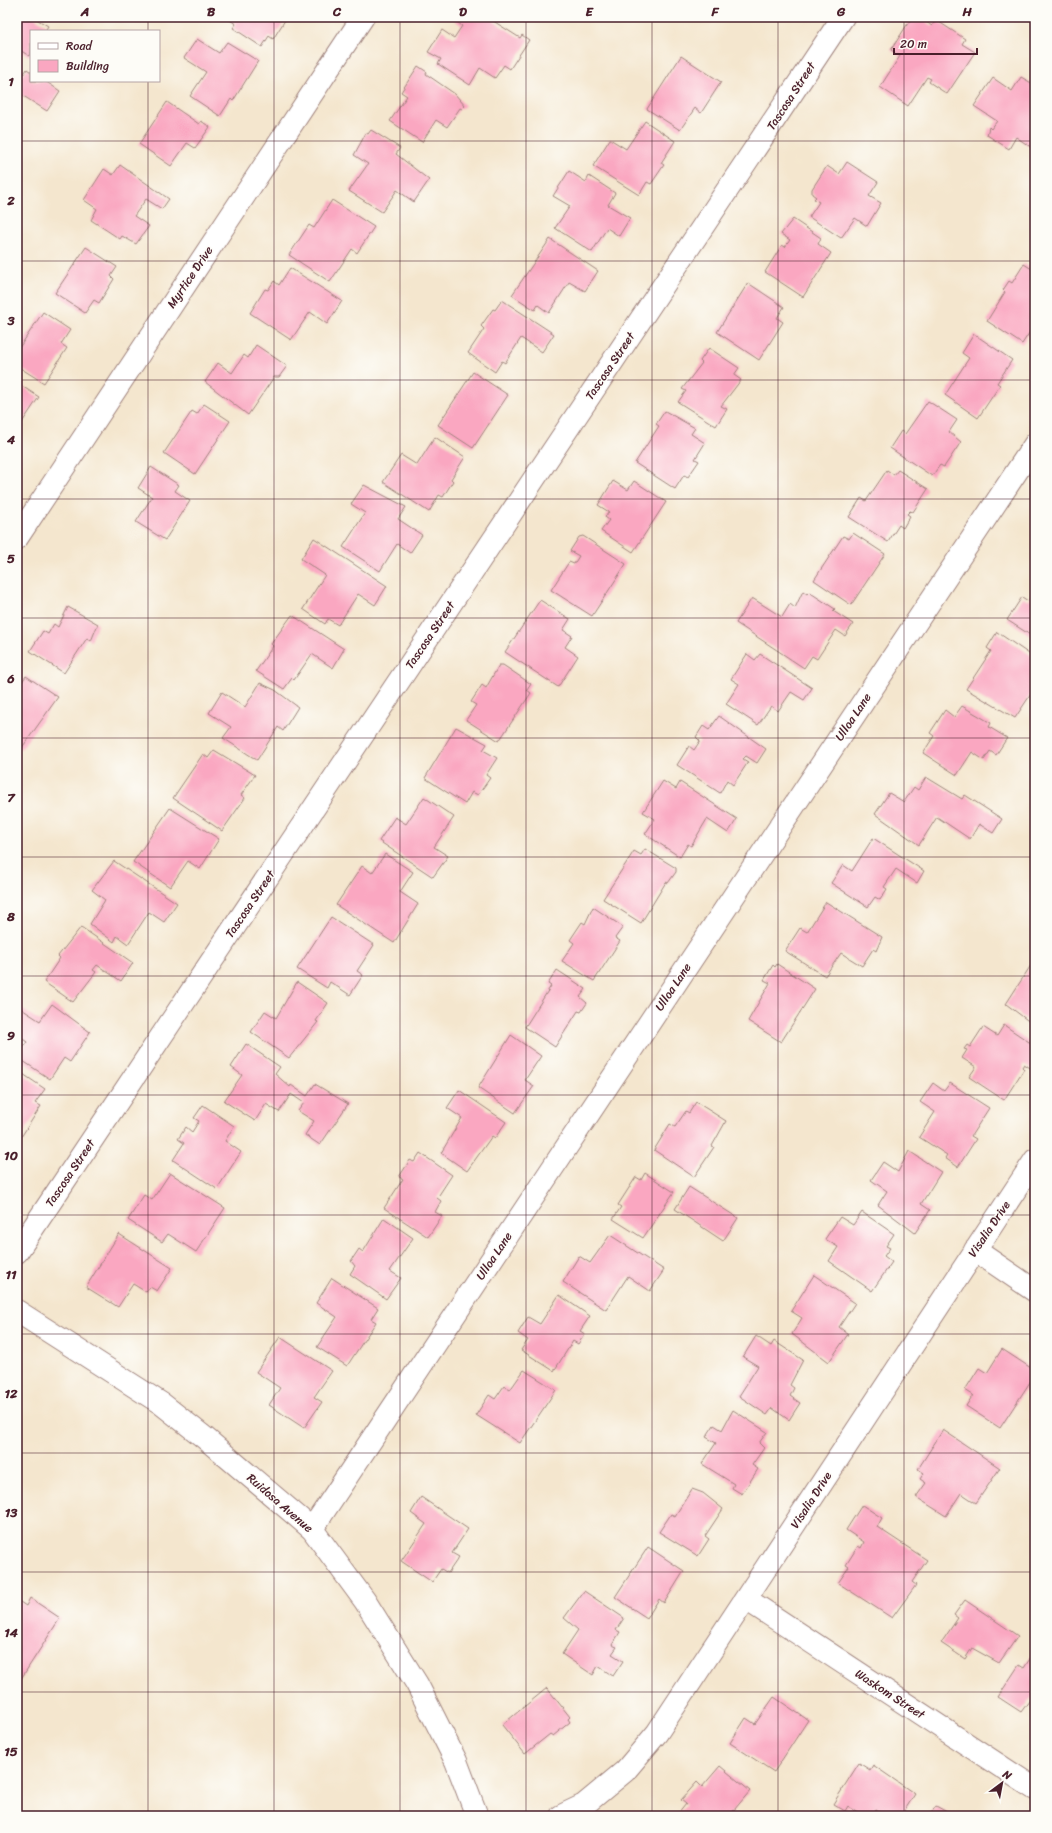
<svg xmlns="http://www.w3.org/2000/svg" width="1052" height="1833" font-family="Sriracha,sans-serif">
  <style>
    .building { fill: #faa7c1 }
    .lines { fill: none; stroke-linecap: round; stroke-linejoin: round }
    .minor-casing { stroke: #9f827c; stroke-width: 24 }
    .minor { stroke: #fff; stroke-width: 22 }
    .grid { fill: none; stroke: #4a1f2b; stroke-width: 1; stroke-opacity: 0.55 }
    .labels { text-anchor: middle; stroke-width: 3; stroke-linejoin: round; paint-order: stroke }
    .street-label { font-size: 12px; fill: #4a1f2b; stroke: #fdfcf7 }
    .neatline { fill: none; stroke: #4a1f2b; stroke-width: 1.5 }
    .grid-label { font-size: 13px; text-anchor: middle; font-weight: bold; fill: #4a1f2b }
  </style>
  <rect width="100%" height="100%" fill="#fdfcf7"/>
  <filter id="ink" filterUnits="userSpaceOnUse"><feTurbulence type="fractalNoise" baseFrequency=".025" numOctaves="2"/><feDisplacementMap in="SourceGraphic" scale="8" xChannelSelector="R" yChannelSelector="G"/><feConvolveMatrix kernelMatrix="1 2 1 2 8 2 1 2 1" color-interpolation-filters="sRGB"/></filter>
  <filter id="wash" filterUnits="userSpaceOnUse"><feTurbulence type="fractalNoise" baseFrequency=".012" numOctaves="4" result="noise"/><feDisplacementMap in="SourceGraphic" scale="16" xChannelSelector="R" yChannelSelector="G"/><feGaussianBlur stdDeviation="0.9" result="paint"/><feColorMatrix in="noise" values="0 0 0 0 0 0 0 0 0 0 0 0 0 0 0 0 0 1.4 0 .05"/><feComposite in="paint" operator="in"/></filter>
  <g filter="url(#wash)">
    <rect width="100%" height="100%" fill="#f4e6ce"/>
    <g id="blocks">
      <!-- building -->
      <path class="building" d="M17,17H33L48,26L45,31H31V52L29,56L17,48Z
        M225,17H287L273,39L269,36L262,47L233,28L236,24Z
        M451,17H487L520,38L522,35L529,40L510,69L504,65L495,78L480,68L470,85L438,64L441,59L428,52L442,30L454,38L462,26Z
        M912,17H919L932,26L936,20L965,39L962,44L975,52L947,94L929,82L931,79L927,77L908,106L880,87L900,56L891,50Z
        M197,39L219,53L227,42L258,61L233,101L231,99L220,116L190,96L206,72L184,58Z
        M681,56L721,82L701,113L695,108L680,130L647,109Z
        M418,66L427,72L426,74L455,94L465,106L462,109L460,108L447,127L436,120L422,142L390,121L407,96L401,92Z
        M27,69L31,72V81H45L60,91L47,111L17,92V71L23,75Z
        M1021,77L1035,85V150L1016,137L1009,149L987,135L989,127L991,129L997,121L974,106L993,78L1012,91Z
        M167,102L199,124L201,121L210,127L195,148L187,143L171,166L139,144Z
        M645,121L675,141L661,163L664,165L651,184L647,182L639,195L593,166L610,139L626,149Z
        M371,130L400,148L396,154L429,180L414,202L397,190L382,212L349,191L368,164L354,155L366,133L368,134Z
        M847,162L878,182L869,196L881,203L867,226L855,218L841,238L809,217L819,202L814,199L816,197L812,194V189L827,166L839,174Z
        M120,165L169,199L162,209L146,199L134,216L149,226L136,244L122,236L120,239L91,220L97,209L84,200L104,169L113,175Z
        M569,171L586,182L589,176L615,193L608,205L630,218L619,236L607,228L592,252L555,228L570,206L553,196Z
        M332,200L374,227L357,253L352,249L330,282L289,255L309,225L314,228Z
        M793,219L821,238L818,244L831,253L803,297L765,272L782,245L785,247L790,240L781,234Z
        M550,239L598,271L585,291L569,282L549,313L538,305L535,310L512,295Z
        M86,247L117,267L111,276L114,279L99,303L94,300L85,313L55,293Z
        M1024,264L1035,271V324L1022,344L987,321L1005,292L1003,290L1009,281L1012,283Z
        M290,268L342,301L327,324L310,312L291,340L250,313L265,289L268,290L274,281L279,285Z
        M748,283L784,307L777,318L783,322L759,360L717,332Z
        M502,300L554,334L542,352L521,338L505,363L502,361L495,372L468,353L484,329L481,326L493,309L495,310Z
        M43,312L70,330L61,344L67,348L44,383L17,366V351Z
        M974,334L1012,360L997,383L1000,385L978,418L945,395L969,358L962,353Z
        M256,345L287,366L279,377H274L248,415L205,382L218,363L232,373L244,355L248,358Z
        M709,348L739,368L734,375L741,380L721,406L727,409L716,426L678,402L686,391L682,389L702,363L700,361Z
        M473,372L508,395L473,448L438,425Z
        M17,383L39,397L17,430Z
        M928,401L957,420L949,432L961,442L944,467L940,465L932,476L890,448L901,431L905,434Z
        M204,404L230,421L195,474L164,453L192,411L197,414Z
        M665,411L695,428L691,434L705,443L695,459L699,461L688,477L684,475L675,489L635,463L659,426L656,424Z
        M435,437L465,457L451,479L453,481L443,497L439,495L429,512L383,482L401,455L417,465Z
        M151,467L179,485L175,491L190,501L165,540L136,522L152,497L138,488Z
        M887,470L894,475L898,470L928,489L913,512L910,511L907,514L910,516L903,528L899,525L888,542L849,517L861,498L866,501Z
        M613,481L628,490L634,481L666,502L633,552L601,531L609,520L605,517L609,512L598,505Z
        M364,485L406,507L398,519L422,535L410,553L397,544L380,571L343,547L365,513L351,504Z
        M853,533L885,554L851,605L814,580L843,536L849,539Z
        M583,536L626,564L592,616L551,590L569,562L574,564L579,556L570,551L579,537Z
        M314,538L387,586L375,605L358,594L338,625L328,619L325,624L303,609L325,575L301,559Z
        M1035,590V638L1007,620L1022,597L1028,601Z
        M803,591L807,594L809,592L835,609L833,611L853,624L845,636L836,630L817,659L812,656L804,668L736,623L752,598L782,617L790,604L795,608Z
        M540,600L570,619L563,630L572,636L565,647L578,656L558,687L505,652Z
        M68,607L98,624L91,641L87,638L64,673L30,651L43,631L48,634L54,624L58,627Z
        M292,615L344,649L333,668L312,654L294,680L292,678L284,689L256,671L273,646L271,644Z
        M997,632L1035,658V683L1033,686L1035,688L1015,718L966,689L991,651L987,648Z
        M747,654L755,660L760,654L812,688L804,700L791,692L778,711L771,706L758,725L726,704L739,684L731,679Z
        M499,665H503L531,684L527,690L531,693L499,741L466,720L476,705L471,702L482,685L486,688Z
        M26,676L58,697L21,749L17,746V689Z
        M260,683L275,690L298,707L283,731L278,727L257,760L223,738L231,727L209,713L222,692L245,707Z
        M962,706L991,723L989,727L1007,738L996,755L990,751L984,760L972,752L957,775L923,753L934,736L930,733L945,710L954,717Z
        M719,716L766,749L757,763L746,756L743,759L748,762L733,785L727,780L720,793L677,765L689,746L694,750L700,741L696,737L703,726L709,730Z
        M456,727L487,744L483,750L497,758L486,775L490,778L478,795L472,792L465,804L425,778Z
        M214,750L255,775L241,795L245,798L222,831L173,798L203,754L208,758Z
        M926,777L962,799L965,795L1002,819L993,833L979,824L970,839L937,817L919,845L875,814L889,793L904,802L914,787L918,790Z
        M663,781L676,789L680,782L737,819L728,833L707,819L691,846L688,844L680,857L645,834L655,819L643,812Z
        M424,797L454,817L434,847L448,856L433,877L379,841L395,817L406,824Z
        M170,808L219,839L200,869L188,861L170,887L133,862Z
        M873,838L924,871L917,883L896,869L884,887L887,889L880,900L875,897L868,907L831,883L843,865L852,871Z
        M645,849L676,868V872L668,883L666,882L641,923L603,899L634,851L641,855Z
        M385,854L413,872L400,892L418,904L394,943L336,905L362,866L372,873Z
        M114,861L177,903L164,922L149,912L128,944L117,936L114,942L90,924L105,900L92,890Z
        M826,902L882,937L876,951L873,949L862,966L841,953L825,976L785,951L800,928L807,932Z
        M593,907L623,927L615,938L620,941L594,981L562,961L574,943L570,940L582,922L585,924Z
        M331,917L374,945L357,971L363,975L350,995L330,982L327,988L297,969Z
        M81,927L133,963L121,981L97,965L93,970L96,972L73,1002L44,982L60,958L58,956Z
        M1035,959V1026L1006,1004Z
        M777,964L815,989L781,1042L748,1021L770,983L764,980L773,965L775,967Z
        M557,970L586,989L580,997L587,1003L581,1012L578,1011L555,1047L525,1027L551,986L548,984Z
        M297,982L328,1003L316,1021L318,1022L289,1058L251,1032L265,1011L276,1018Z
        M52,1004L90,1032L70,1062L64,1058L50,1079L17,1057L27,1042L17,1035V1012L20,1008L40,1021Z
        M1004,1025L1035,1046V1071L1024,1064L1022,1067L1024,1069L1004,1100L969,1077L976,1067L962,1058L967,1050L964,1049L967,1045L970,1047L983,1027L997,1036Z
        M511,1035L541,1056L525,1080L534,1086L515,1113L478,1088Z
        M246,1044L280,1067L275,1074L290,1087L291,1085L307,1096L315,1084L348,1104L320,1145L305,1135L314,1121L298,1111L304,1103L291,1094L279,1112L266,1104L255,1121L224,1101L242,1075L231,1067Z
        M17,1070L45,1089L35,1103L41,1106L21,1137L17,1134Z
        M933,1083L944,1091L950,1083L989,1108L971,1136L976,1139L958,1167L945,1158L947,1155L919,1137L935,1112L920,1102Z
        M459,1090L506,1122L495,1138L492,1136L467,1171L441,1153L462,1118L447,1108Z
        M696,1102L726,1121L712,1146L714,1147L694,1177L654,1150L670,1124L675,1127L686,1111L689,1113Z
        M203,1105L234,1126L225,1141L241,1152L217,1189L173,1160L184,1143L178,1139L186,1127L192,1132L199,1121L194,1118Z
        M909,1151L941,1172L921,1204L930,1210L915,1233L878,1205L887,1191L871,1180L883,1162L898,1172Z
        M420,1153L452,1175L437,1198L441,1201L435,1212L442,1216L428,1237L384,1208L403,1179L399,1177L410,1160L414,1162Z
        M170,1173L225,1208L196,1252L168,1234L162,1242L128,1220L144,1195L152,1200Z
        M645,1173L674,1192L643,1238L613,1219L621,1207L618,1205L636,1177L641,1180Z
        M689,1187L738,1218L723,1241L675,1209Z
        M862,1212L894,1234L886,1246L890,1248L884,1256L892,1262L872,1291L829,1261L838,1247L825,1239L840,1217L853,1225Z
        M384,1218L413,1238L390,1271L401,1278L386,1299L350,1274L355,1266L351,1261L359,1249L363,1252Z
        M119,1234L172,1268L157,1291L150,1287L146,1292L133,1284L118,1307L86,1287Z
        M610,1235L664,1270L650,1291L628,1276L606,1310L563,1282L579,1256L590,1263Z
        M814,1275L855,1303L839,1327L848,1334L829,1362L792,1334L802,1318L791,1311Z
        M332,1278L378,1308L371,1319L376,1322L347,1366L317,1347L337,1317L316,1303Z
        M559,1295L590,1316L580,1331L585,1334L578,1344L573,1341L554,1371L521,1350L528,1340L518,1333L528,1317L540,1324Z
        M756,1336L771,1346L774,1341L803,1360L790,1385L794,1388L790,1396L800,1403L789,1420L772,1408L767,1415L739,1396L758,1366L743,1357Z
        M280,1337L332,1371L314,1397L322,1402L304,1428L269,1405L280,1388L256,1372Z
        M1002,1349L1034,1370L1031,1375L1034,1376L1000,1428L966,1406L973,1395L965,1390L979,1368L987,1373Z
        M524,1370L556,1390L520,1443L476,1415L489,1395L495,1399L504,1386L510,1390Z
        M733,1410L767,1432L759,1443L764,1448L752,1465L758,1469L742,1494L732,1488L734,1484L702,1464L716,1443L706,1437L714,1425L722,1430Z
        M943,1430L1000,1468L976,1503L961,1493L946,1516L916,1497L926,1483L920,1479L924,1473L918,1469Z
        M692,1489L703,1493L723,1509L705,1536L709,1539L698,1556L659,1532L671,1514L675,1516Z
        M421,1497L468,1529L452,1553L459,1557L448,1573L441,1569L432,1582L401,1561L426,1524L411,1513Z
        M862,1505L882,1518L877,1527L927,1560L912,1582L916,1585L892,1618L838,1583L849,1567L846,1565L858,1546L861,1548L864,1542L846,1530Z
        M648,1547L684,1571L664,1603L659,1599L647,1618L615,1597Z
        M584,1591L624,1618L616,1630L620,1632L612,1645L617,1647L612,1654L623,1661L613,1676L598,1666L593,1675L562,1654L578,1630L564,1618Z
        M30,1598L60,1618L17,1685V1600L26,1606Z
        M965,1600L1018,1636L999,1663L972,1648L965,1659L941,1643L958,1618L954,1615Z
        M1035,1651V1693L1021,1712L998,1697L1019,1665L1024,1668Z
        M547,1688L570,1717L568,1719L570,1722L553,1736L550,1734L525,1754L502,1725Z
        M774,1697L808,1720L774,1772L730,1743L746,1718L755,1724Z
        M859,1763L870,1770L873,1765L915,1794L901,1816H886L876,1809L872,1816H863L848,1806L845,1811L833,1804Z
        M720,1766L750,1791L729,1816H680L678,1814L686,1804L681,1800L697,1782L702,1787Z
        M936,1806L954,1816H929Z"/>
    </g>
  </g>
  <g filter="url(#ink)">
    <use href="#blocks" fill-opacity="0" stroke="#9f827c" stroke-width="1"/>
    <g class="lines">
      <!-- minor casing -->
      <g class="minor-casing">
        <path id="minor" d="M17,538L363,17
          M975,1250L1035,1291
          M17,1252L843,17
          M17,1311L162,1404L205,1438L312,1529L365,1601L417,1684L456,1761L477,1816
          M312,1529L1035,444
          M746,1599L1035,1789
          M561,1816L584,1805L625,1771L657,1733L1035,1160"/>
      </g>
      <!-- minor -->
      <use href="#minor" class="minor"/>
    </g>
  </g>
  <!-- grid -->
  <path class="grid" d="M148,17V31M274,17V1816M400,17V1816M526,17V1816M652,17V1816M778,17V1816M904,17V1816M148,81V1816M17,141H1035M17,261H1035M17,380H1035M17,499H1035M17,618H1035M17,738H1035M17,857H1035M17,976H1035M17,1095H1035M17,1215H1035M17,1334H1035M17,1453H1035M17,1572H1035M17,1692H1035"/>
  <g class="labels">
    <!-- street labels -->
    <g class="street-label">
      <text transform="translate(791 96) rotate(-57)" y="4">Tascosa Street</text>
      <text transform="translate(190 277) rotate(-56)" y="4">Myrtice Drive</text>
      <text transform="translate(610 366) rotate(-56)" y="4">Tascosa Street</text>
      <text transform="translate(430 635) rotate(-56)" y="4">Tascosa Street</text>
      <text transform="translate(853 717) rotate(-56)" y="4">Ulloa Lane</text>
      <text transform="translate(250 904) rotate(-56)" y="4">Tascosa Street</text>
      <text transform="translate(673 987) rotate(-56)" y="4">Ulloa Lane</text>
      <text transform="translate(70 1173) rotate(-56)" y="4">Tascosa Street</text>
      <text transform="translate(989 1229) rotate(-56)" y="4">Visalia Drive</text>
      <text transform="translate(494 1256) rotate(-56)" y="4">Ulloa Lane</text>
      <text transform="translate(811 1500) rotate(-57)" y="4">Visalia Drive</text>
      <text transform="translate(280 1503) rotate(41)" y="4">Ruidosa Avenue</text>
      <text transform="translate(890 1694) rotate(33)" y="4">Waskom Street</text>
    </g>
  </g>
  <!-- margin -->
  <rect width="1052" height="1833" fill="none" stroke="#fdfcf7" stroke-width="44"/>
  <!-- legend -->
  <rect x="30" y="30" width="130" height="52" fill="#fdfcf7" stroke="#b5a4a5"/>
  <rect x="38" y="43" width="20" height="6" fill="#ffffff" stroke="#b5a4a5"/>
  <text x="66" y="50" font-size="12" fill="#4a1f2b">Road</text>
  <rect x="38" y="60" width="20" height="12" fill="#faa7c1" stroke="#b5a4a5"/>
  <text x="66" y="70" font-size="12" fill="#4a1f2b">Building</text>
  <!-- north arrow -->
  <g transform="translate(1002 1783) rotate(32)" stroke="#fdfcf7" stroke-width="3" paint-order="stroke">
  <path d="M0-3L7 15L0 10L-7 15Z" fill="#4a1f2b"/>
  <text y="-6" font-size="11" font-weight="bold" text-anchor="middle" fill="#4a1f2b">N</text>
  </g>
  <!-- scale -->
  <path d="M894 48v6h83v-6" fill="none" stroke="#4a1f2b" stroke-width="2"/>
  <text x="900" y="48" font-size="12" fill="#4a1f2b" stroke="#fdfcf7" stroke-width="3" paint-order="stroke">20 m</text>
  <rect x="22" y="22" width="1008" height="1789" class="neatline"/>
  <g class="grid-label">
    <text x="85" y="16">A</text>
    <text x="211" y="16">B</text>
    <text x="337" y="16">C</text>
    <text x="463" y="16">D</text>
    <text x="589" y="16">E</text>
    <text x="715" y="16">F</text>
    <text x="841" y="16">G</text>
    <text x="967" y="16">H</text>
    <text x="11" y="86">1</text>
    <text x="11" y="205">2</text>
    <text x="11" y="325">3</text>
    <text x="11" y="444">4</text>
    <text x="11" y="563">5</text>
    <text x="11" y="683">6</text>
    <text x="11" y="802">7</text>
    <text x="11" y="921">8</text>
    <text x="11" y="1040">9</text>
    <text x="11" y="1160">10</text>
    <text x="11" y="1279">11</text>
    <text x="11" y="1398">12</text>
    <text x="11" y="1517">13</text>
    <text x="11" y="1637">14</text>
    <text x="11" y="1756">15</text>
  </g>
</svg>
